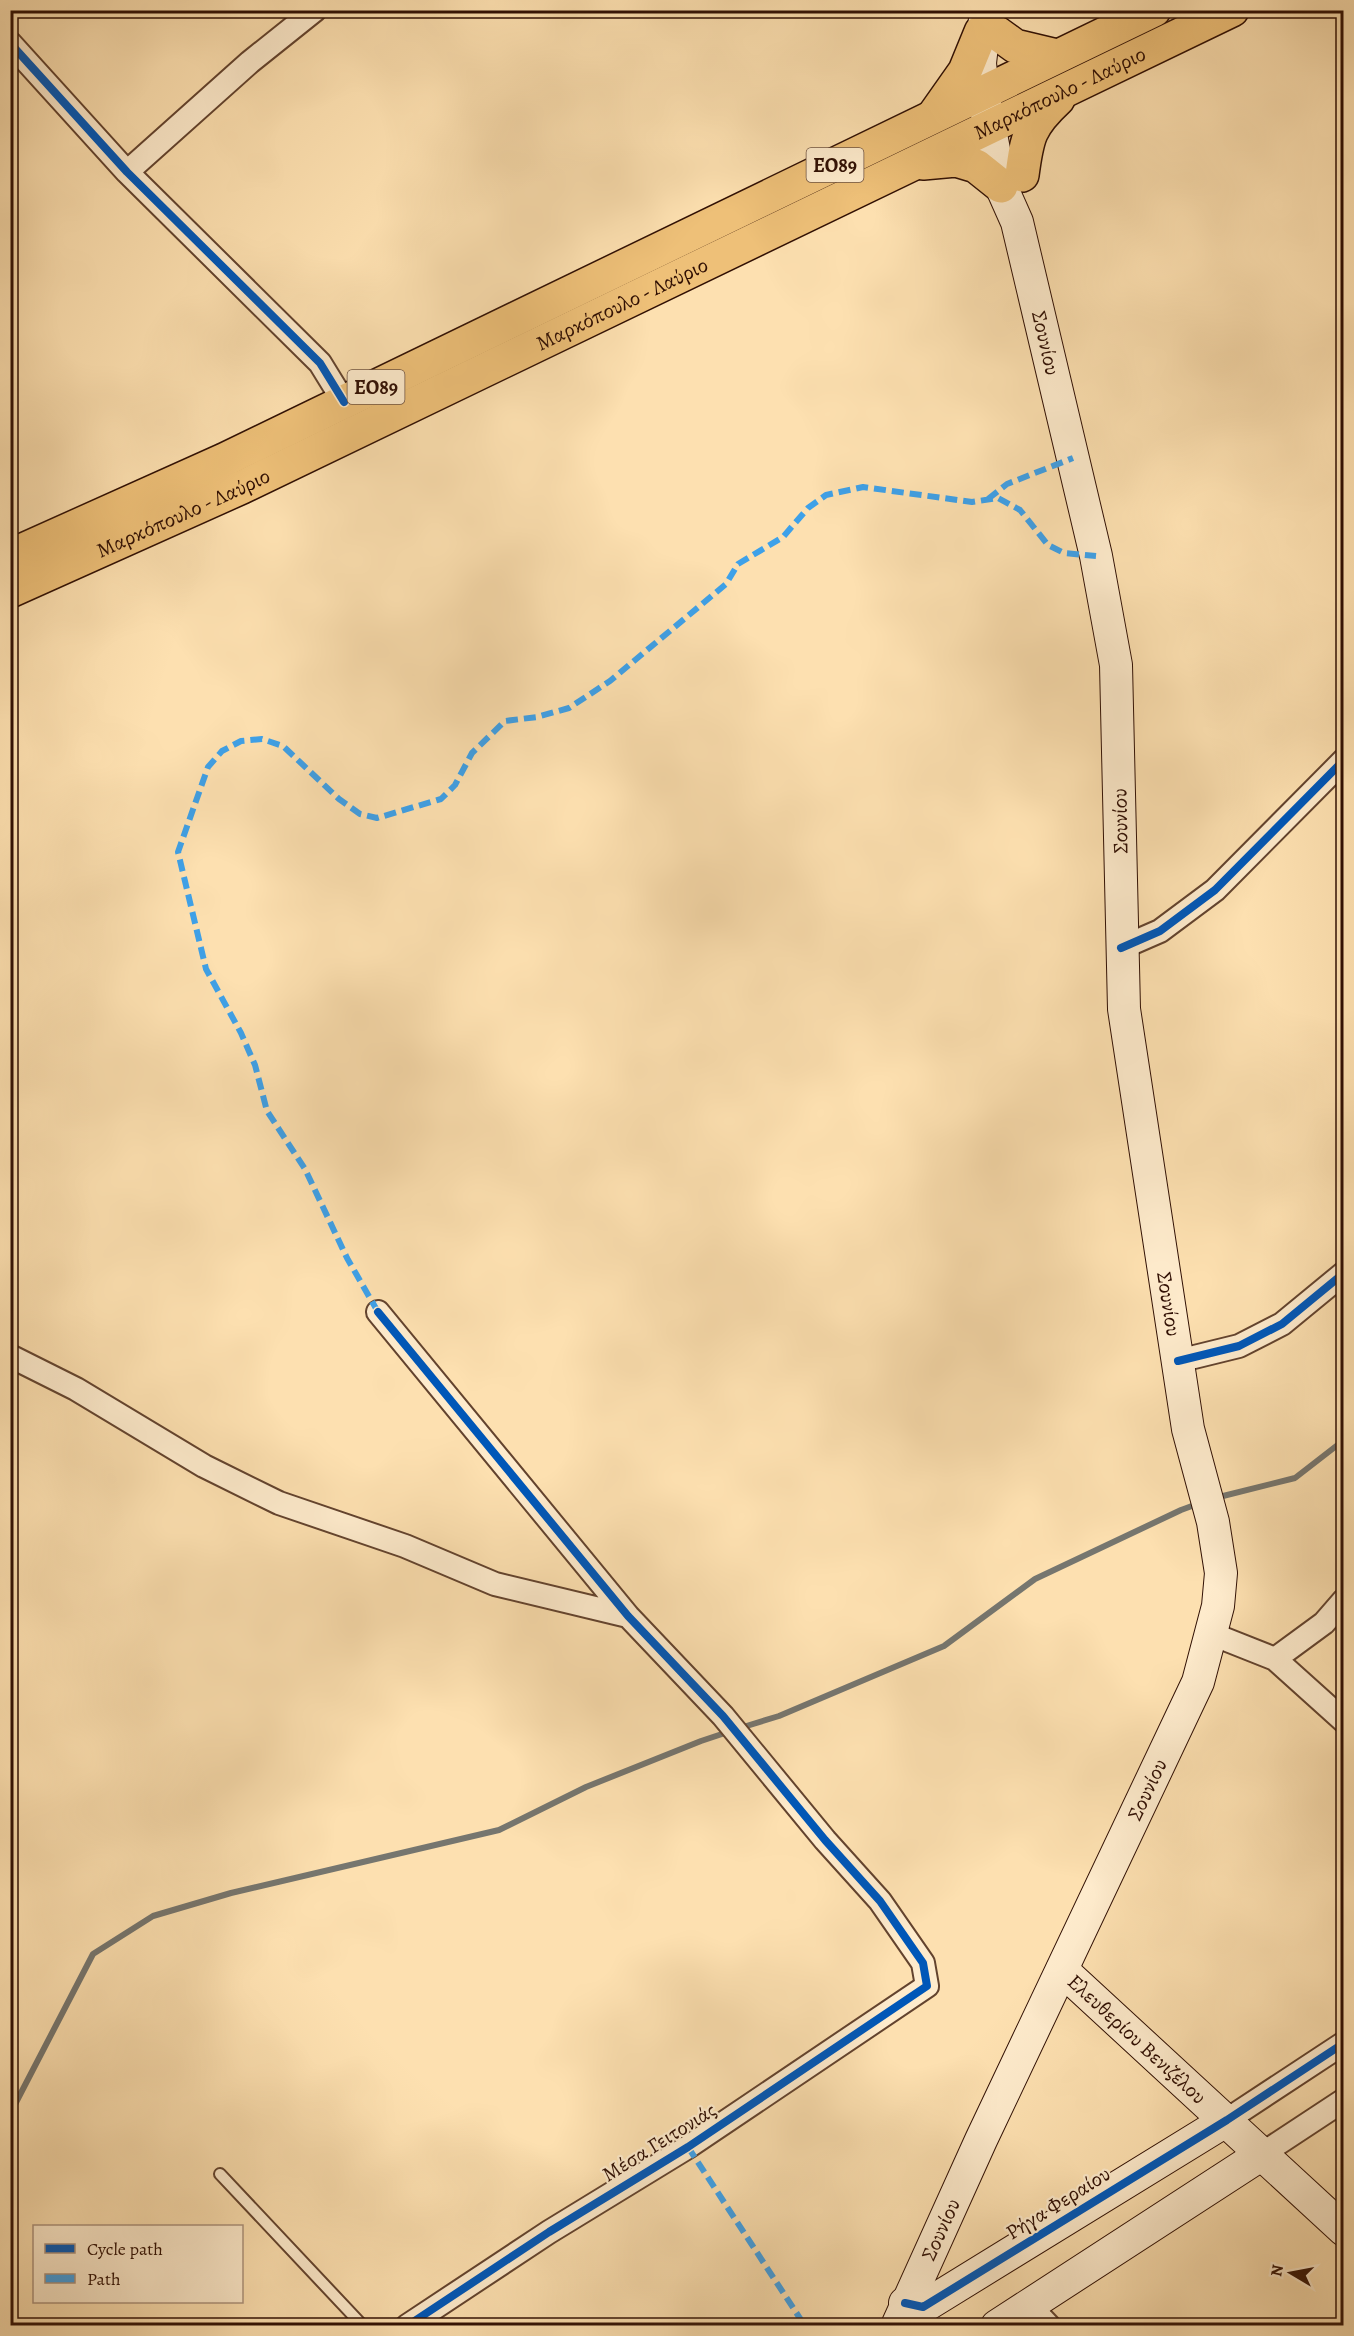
<svg xmlns="http://www.w3.org/2000/svg" width="1354" height="2336" font-family="Alegreya,serif">
  <style>
    .lines { fill: none; stroke-linecap: round; stroke-linejoin: round }
    .stream { stroke: #76766f; stroke-width: 6 }
    .lane-casing { stroke: #63432e; stroke-width: 14 }
    .street-casing { stroke: #63432e; stroke-width: 26 }
    .secondary-casing { stroke: #300f03; stroke-width: 34 }
    .highway-casing { stroke: #300f03; stroke-width: 36 }
    .lane { stroke: #feebcc; stroke-width: 10 }
    .street { stroke: #feebcc; stroke-width: 22 }
    .secondary { stroke: #feebcc; stroke-width: 32 }
    .highway { stroke: #eec078; stroke-width: 33 }
    .quiet { stroke: #3ea1e9; stroke-width: 6; stroke-dasharray: 12 6; stroke-linecap: butt }
    .cycleway-casing { stroke: #feebcc; stroke-width: 11 }
    .cycleway { stroke: #0057b8; stroke-width: 8 }
    .labels { text-anchor: middle; stroke-width: 4.5; stroke-linejoin: round; paint-order: stroke }
    .shield { fill: #feebcc; stroke: #6e513f; stroke-width: 1.5 }
    .shield-label { font-size: 20px; font-weight: bold; fill: #300f03 }
    .street-label { font-size: 21px; fill: #300f03; stroke: #feebcc }
  </style>
  <rect width="100%" height="100%" fill="#fde0b0"/>
  <filter id="stains"><feTurbulence type="fractalNoise" baseFrequency=".00333" numOctaves="4"/><feColorMatrix values="0 0 0 0 .2 0 0 0 0 .09 0 0 0 0 .02 0 0 0 .5 -.17"/></filter>
  <radialGradient id="worn" r=".72"><stop offset=".6" stop-color="#630" stop-opacity="0"/><stop offset="1" stop-color="#630" stop-opacity=".3"/></radialGradient>
  <g class="lines">
    <!-- stream -->
    <path class="stream" d="M1215,1498L1295,1478L1344,1440
      M740,1728L779,1716L944,1646L1035,1579L1181,1510L1200,1503
      M10,2114L93,1954L153,1916L231,1893L499,1830L586,1787L701,1741L731,1731"/>
    <!-- lane casing -->
    <g class="lane-casing">
      <path id="lane" d="M220,2174L363,2326"/>
    </g>
    <!-- street casing -->
    <g class="street-casing">
      <path id="street" d="M10,43L127,172L320,363L344,402
        M127,172L250,62L315,10
        M1121,948L1160,931L1215,890L1344,760
        M378,1312L628,1616L723,1716L825,1840L880,1901L923,1963L927,1986L688,2147L549,2232L407,2326
        M10,1356L76,1389L204,1466L279,1503L405,1546L495,1584L628,1616
        M1178,1361L1239,1346L1282,1324L1344,1273
        M1212,1634L1275,1659L1344,1721
        M1275,1659L1324,1623L1344,1600
        M1227,2120L1344,2043
        M1262,2154L1344,2100
        M1029,2305L1049,2326"/>
    </g>
    <!-- secondary casing -->
    <g class="secondary-casing">
      <g id="secondary">
        <path id="s1" d="M1062,1970L1344,2230"/>
        <path d="M905,2303L923,2307L1227,2120"/>
        <path id="s2" d="M897,2326L981,2140L1198,1682L1218,1606L1221,1573L1213,1522L1188,1429L1124,1009L1116,665L1096,556L1017,222L1001,186L983,93L980,63L986,10"/>
        <path d="M997,2326L1262,2154"/>
      </g>
    </g>
    <!-- highway casing -->
    <g class="highway-casing">
      <g id="highway">
        <path d="M997,33L1015,46L1057,56"/>
        <path d="M934,115L965,71L981,32"/>
        <path d="M923,163L956,160L976,166L1001,186"/>
        <path d="M1022,175C1027,137 1029,126 1058,99"/>
        <path d="M10,556L224,460L1154,10"/>
        <path id="s3" d="M10,591L242,487L1232,10"/>
      </g>
    </g>
    <!-- lane -->
    <use href="#lane" class="lane"/>
    <!-- street -->
    <use href="#street" class="street"/>
    <!-- secondary -->
    <use href="#secondary" class="secondary"/>
    <!-- highway -->
    <use href="#highway" class="highway"/>
    <!-- quiet -->
    <path class="quiet" d="M988,499L1007,484L1073,458
      M378,1312L347,1258L305,1169L267,1111L255,1065L241,1033L206,969L178,852L208,767L222,751L241,741L262,739L283,746L339,799L360,814L377,818L441,799L455,785L472,753L505,721L537,717L569,708L610,681L726,584L738,564L783,537L808,508L826,495L863,487L972,502L998,498L1020,510L1048,545L1064,553L1096,556
      M688,2147L805,2326"/>
    <!-- cycleway casing -->
    <g class="cycleway-casing">
      <path id="cycleway" d="M10,43L127,172L320,363L344,402
        M1121,948L1160,931L1215,890L1344,760
        M378,1312L628,1616L723,1716L825,1840L880,1901L923,1963L927,1986L688,2147L549,2232L407,2326
        M1178,1361L1239,1346L1282,1324L1344,1273
        M905,2303L923,2307L1227,2120L1344,2043"/>
    </g>
    <!-- cycleway -->
    <use href="#cycleway" class="cycleway"/>
  </g>
  <g class="labels">
    <!-- shield labels -->
    <g class="shield">
      <rect x="806.5" y="148" width="57" height="34" rx="4.5"/>
      <rect x="347.5" y="370" width="57" height="34" rx="4.5"/>
    </g>
    <g class="shield-label">
      <text x="835" y="172">ΕΟ89</text>
      <text x="376" y="394">ΕΟ89</text>
    </g>
    <!-- street labels -->
    <g class="street-label">
      <text dy="7" stroke="none"><textPath href="#s3" startOffset="1162">Μαρκόπουλο - Λαύριο</textPath></text>
      <text dy="7" stroke="none"><textPath href="#s3" startOffset="676">Μαρκόπουλο - Λαύριο</textPath></text>
      <text transform="translate(1046 343) rotate(77)" y="7">Σουνίου</text>
      <text dy="7" stroke="none"><textPath href="#s3" startOffset="190">Μαρκόπουλο - Λαύριο</textPath></text>
      <text transform="translate(1120 821) rotate(-91)" y="7">Σουνίου</text>
      <text transform="translate(1169 1304) rotate(81)" y="7">Σουνίου</text>
      <text dy="7" stroke="none"><textPath href="#s2" startOffset="592">Σουνίου</textPath></text>
      <text dy="7" stroke="none"><textPath href="#s1" startOffset="102">Ελευθερίου Βενιζέλου</textPath></text>
      <text transform="translate(659 2142) rotate(-32)" y="7">Μέσα Γειτονιάς</text>
      <text transform="translate(1058 2203) rotate(-32)" y="7">Ρήγα Φεραίου</text>
      <text dy="7" stroke="none"><textPath href="#s2" startOffset="106">Σουνίου</textPath></text>
    </g>
  </g>
  <!-- margin -->
  <rect width="1354" height="2336" fill="none" stroke="#fde0b0" stroke-width="36"/>
  <rect x="12" y="12" width="1330" height="2312" fill="none" stroke="#300f03" stroke-width="3"/>
  <rect x="18" y="18" width="1318" height="2300" fill="none" stroke="#300f03" stroke-width="1.5"/>
  <!-- legend -->
  <rect x="33" y="2225" width="210" height="78" fill="#feebcc" stroke="#ac937c" stroke-width="1.5"/>
  <rect x="45" y="2244" width="30" height="9" fill="#0057b8" stroke="#ac937c" stroke-width="1.5"/>
  <text x="87" y="2255" font-size="18" fill="#300f03">Cycle path</text>
  <rect x="45" y="2274" width="30" height="9" fill="#3ea1e9" stroke="#ac937c" stroke-width="1.5"/>
  <text x="87" y="2285" font-size="18" fill="#300f03">Path</text>
  <!-- north arrow -->
  <g transform="translate(1291 2273) rotate(280)" stroke="#feebcc" stroke-width="4.5" paint-order="stroke">
  <path d="M0-4.5L10 22L0 15L-10 22Z" fill="#300f03"/>
  <text y="-9" font-size="16" font-weight="bold" text-anchor="middle" fill="#300f03">N</text>
  </g>
  <rect width="100%" height="100%" filter="url(#stains)"/>
  <rect width="100%" height="100%" fill="url(#worn)"/>
</svg>
